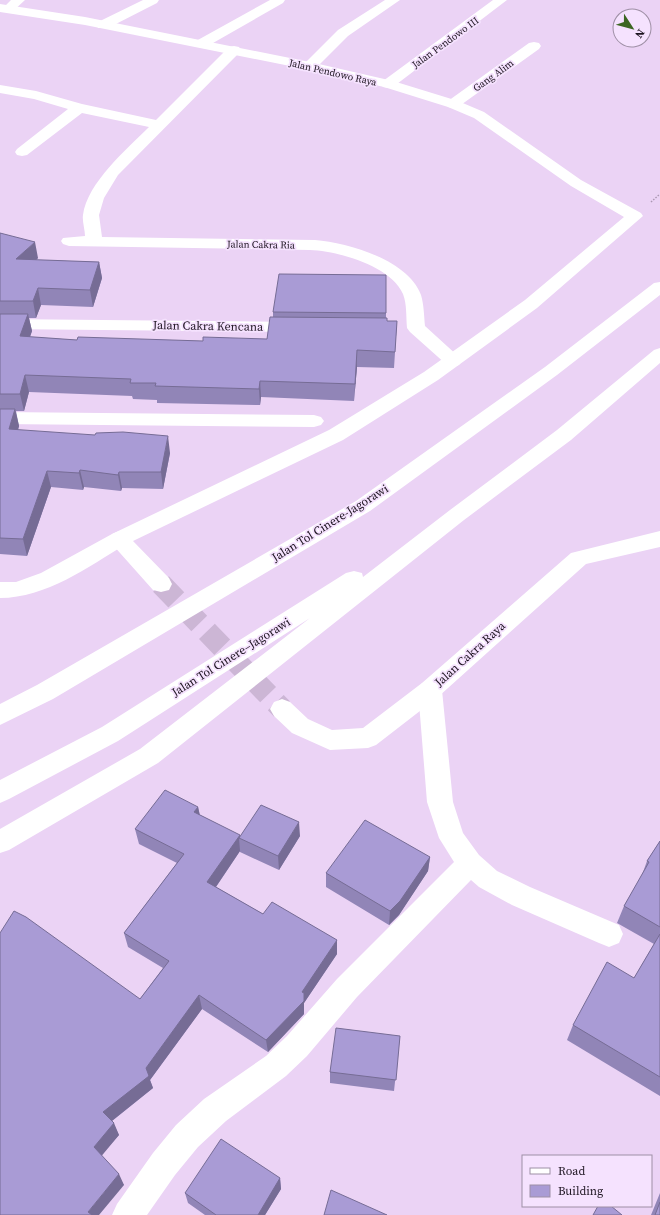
<svg xmlns="http://www.w3.org/2000/svg" width="660" height="1215" font-family="'Source Serif 4',serif">
  <style>
    .lines { fill: none; stroke-linecap: round; stroke-linejoin: round }
    .tertiary-tunnel { stroke: #ccb6d5; stroke-width: 22; stroke-dasharray: 22 11; stroke-linecap: butt }
    .path { stroke: #ab98b3; stroke-width: 1.5; stroke-dasharray: 1.5 1.5; stroke-linecap: butt }
    .minor { fill: #fff; fill-rule: evenodd }
    .tertiary { fill: #fff; fill-rule: evenodd }
    .motorway { fill: #fff; fill-rule: evenodd }
    .wall { fill: #9185b7 }
    .shaded-wall { fill: #766c95 }
    .building { fill: #a99bd5; stroke: #766c95 }
    .labels { text-anchor: middle; stroke-width: 3.5; stroke-linejoin: round; paint-order: stroke }
    .far-street-label { font-size: 10px; fill: #1c131f; stroke: #f5e2fe }
    .street-label { font-size: 12px; fill: #1c131f; stroke: #f5e2fe }
  </style>
  <rect width="100%" height="100%" fill="#ebd3f5"/>
  <g class="lines">
    <!-- tertiary-tunnel -->
    <path class="tertiary-tunnel" d="M161,584L282,709"/>
    <!-- path -->
    <path class="path" d="M651,202L660,194"/>
    <!-- minor -->
    <path class="minor" d="M11,0H25L12,12H4L2,9Z
      M143,0H159L157,3L108,28H98L97,25L98,22Z
      M270,0H285L283,3L206,47H196L194,44L196,41Z
      M385,0H400L348,36L315,69H305L303,66L305,63L338,30Z
      M493,0H507L393,87L388,88L383,87L381,84L383,81Z
      M534,42L539,43L541,46L539,49L458,107L453,108L448,107L446,104L448,101L529,43Z
      M234,46L239,47L241,50L239,53L118,175L104,198L99,215L102,237L315,240C349,243 408,260 421,295C424,305 424,316 425,326L459,357L462,361L459,365L453,367L447,365L410,332L407,328C406,317 407,304 403,294C391,266 338,251 310,250L69,246L63,244L61,241L63,238L85,236C85,230 82,221 83,215C87,183 127,149 149,127L82,113L27,155L22,156L17,155L15,152L17,149L68,109L34,99L0,93V85L36,91L82,104L156,120L229,47Z
      M0,319L298,322L304,323L307,327L304,331L298,332L0,329Z
      M0,412L314,415L321,417L324,421L321,425L314,427L0,424Z
      M119,531L126,534L129,539L126,544C88,567 46,598 0,598V582H16L41,573L112,534Z
      M430,681L438,683L442,690L453,802L463,833L479,855L497,871L530,887L619,925L623,934L619,943L609,947L599,943L512,905L479,887L471,880L357,997L307,1056L286,1076L226,1121L198,1147L175,1175L147,1215H112L117,1204L153,1153L176,1125L204,1099L266,1056L287,1036L337,979L454,862L439,838L427,802L418,690L422,683Z"/>
    <!-- tertiary -->
    <path class="tertiary" d="M0,4L85,17L310,62L393,81L458,101L484,112L581,180L641,213L643,216L537,308L438,380L343,440L133,541L169,578L172,584L169,590L161,592L153,590L112,544L109,539L112,534L329,430L424,372L525,300L624,217L571,186L474,118L448,107L384,87L310,70L85,25L0,12Z
      M660,531V547L586,564L438,697L376,745L368,748L330,750L292,733L274,716L270,709L274,702L282,699L290,702L308,719L332,730L363,728L422,683L571,553Z"/>
    <!-- motorway -->
    <path class="motorway" d="M660,282V295L557,375L370,511L53,699L0,725V704L37,685L356,501L545,367L654,283Z
      M660,348V363L571,440L464,520L158,763L9,850L0,853V829L140,749L310,618L118,741L9,799L0,803V780L102,727L346,573L354,571L362,573L363,577L450,510L557,430L654,350Z"/>
  </g>
  <!-- wall -->
  <path class="wall" d="M0,233L38,258L36,260L99,262L102,278L93,307L41,305L36,318H29L32,331L30,337L77,340L203,341L267,339L273,317V312L386,275V318L387,321H397L394,368L357,367L354,401L261,397L260,405L157,403V400L133,399L132,396L29,392L24,411H16L19,426L18,430L170,453L163,489L122,488L121,491L84,487L83,490L51,487L27,556L0,554Z
    M198,807L200,815L240,837L300,836L279,870L240,852V851L216,887L263,914L337,954L304,1003V1014L268,1052L202,1009L150,1080L153,1088L112,1121L119,1135L101,1155L124,1185L0,1215L140,999L163,968L128,947L124,933L177,863L139,844L135,829Z
    M660,841V1096L567,1040L573,1025L634,978L654,944L617,923L624,906L642,875L647,861Z
    M430,857L428,871L399,915L389,925L326,887V873Z
    M400,1036L394,1091L330,1083V1072Z
    M280,1178L281,1189L265,1215H205L188,1203L185,1193Z
    M660,1193V1215H651Z"/>
  <!-- shaded-wall -->
  <path class="shaded-wall" d="M35,242L38,258L20,276L16,259Z
    M99,262L102,278L93,307L90,290Z
    M38,288L41,305L36,318L33,301Z
    M28,314L32,331L24,353L20,336Z
    M357,350V367L354,401Z
    M25,375L29,392L24,411L20,394Z
    M260,381L261,397L260,405L259,389Z
    M15,409L19,426L13,446L9,429Z
    M168,436L170,453L163,489L161,472Z
    M80,470L84,487L83,490L79,473Z
    M47,471L51,487L27,556L23,539Z
    M119,472L122,488L121,491L118,475Z
    M198,807L201,822L194,812Z
    M299,822L300,836L279,870L278,856Z
    M240,835V839L239,838L240,851L209,897L207,882Z
    M430,857L428,871L399,915L389,925L390,911Z
    M337,940V954L304,1003V1014L268,1052L266,1040L302,992Z
    M199,995L202,1009L150,1080L153,1088L108,1124L103,1112L146,1068Z
    M114,1123L119,1135L99,1159L94,1147Z
    M119,1174L124,1185L99,1215H90L88,1212Z
    M280,1178L281,1189L265,1215H258Z"/>
  <!-- building -->
  <path class="building" d="M0,233L35,242L16,259L99,262L90,290L38,288L33,301H0Z
    M279,274L386,275V313L273,312Z
    M0,314H28L20,336L77,340L78,337L203,341V337L267,339L270,317L387,318V321H397L395,352L357,350L355,384L260,381L259,389L155,386L156,383H130L131,379L25,375L20,394H0Z
    M0,409H15L9,429L95,435L96,433L123,432L168,436L161,472H119L118,475L80,470L79,473L47,471L23,539L0,538Z
    M165,790L198,807L194,812L240,835L207,882L263,914L272,902L337,940L302,992L304,993V1001L266,1040L199,995L146,1068L149,1076L103,1112L114,1123L94,1147L119,1174L88,1212L92,1215H0V933L14,911L26,917L140,999L169,961L124,933L184,854L135,829Z
    M261,805L299,822L278,856L239,838Z
    M365,820L430,857L400,901L390,911L326,873Z
    M660,841V927L624,906L649,862L647,861Z
    M660,934V1077L573,1025L607,962L634,978Z
    M336,1028L400,1036L396,1080L330,1072Z
    M221,1139L280,1178L258,1215H216L185,1193Z
    M331,1190L387,1215H324Z
    M660,1202V1215H655Z
    M598,1206H611L622,1215H593Z"/>
  <g class="labels">
    <!-- far-street labels -->
    <g class="far-street-label">
      <text transform="translate(445 42) rotate(-36)" y="4">Jalan Pendowo III</text>
      <text transform="translate(333 72) rotate(13)" y="4">Jalan Pendowo Raya</text>
      <text transform="translate(493 75) rotate(-36)" y="4">Gang Alim</text>
      <text transform="translate(261 244) rotate(1)" y="4">Jalan Cakra Ria</text>
    </g>
    <!-- street labels -->
    <g class="street-label">
      <text transform="translate(208 326) rotate(1)" y="4">Jalan Cakra Kencana</text>
      <text transform="translate(330 523) rotate(-32)" y="4">Jalan Tol Cinere-Jagorawi</text>
      <text transform="translate(470 654) rotate(-42)" y="4">Jalan Cakra Raya</text>
      <text transform="translate(231 657) rotate(-32)" y="4">Jalan Tol Cinere–Jagorawi</text>
    </g>
  </g>
  <!-- legend -->
  <rect x="522" y="1155" width="130" height="52" fill="#f5e2fe" stroke="#9e8fa5"/>
  <rect x="530" y="1168" width="20" height="6" fill="#ffffff" stroke="#9e8fa5"/>
  <text x="558" y="1175" font-size="12" fill="#1c131f">Road</text>
  <rect x="530" y="1185" width="20" height="12" fill="#a99bd5" stroke="#9e8fa5"/>
  <text x="558" y="1195" font-size="12" fill="#1c131f">Building</text>
  <!-- north arrow -->
  <g transform="translate(632 28) rotate(126)"><circle r="19" fill="#f5e2fe" stroke="#9e8fa5"/>
  <path d="M0-3L7 15L0 10L-7 15Z" fill="#3c6622"/>
  <text y="-6" font-size="11" font-weight="bold" text-anchor="middle" fill="#1c131f">N</text>
  </g>
</svg>
